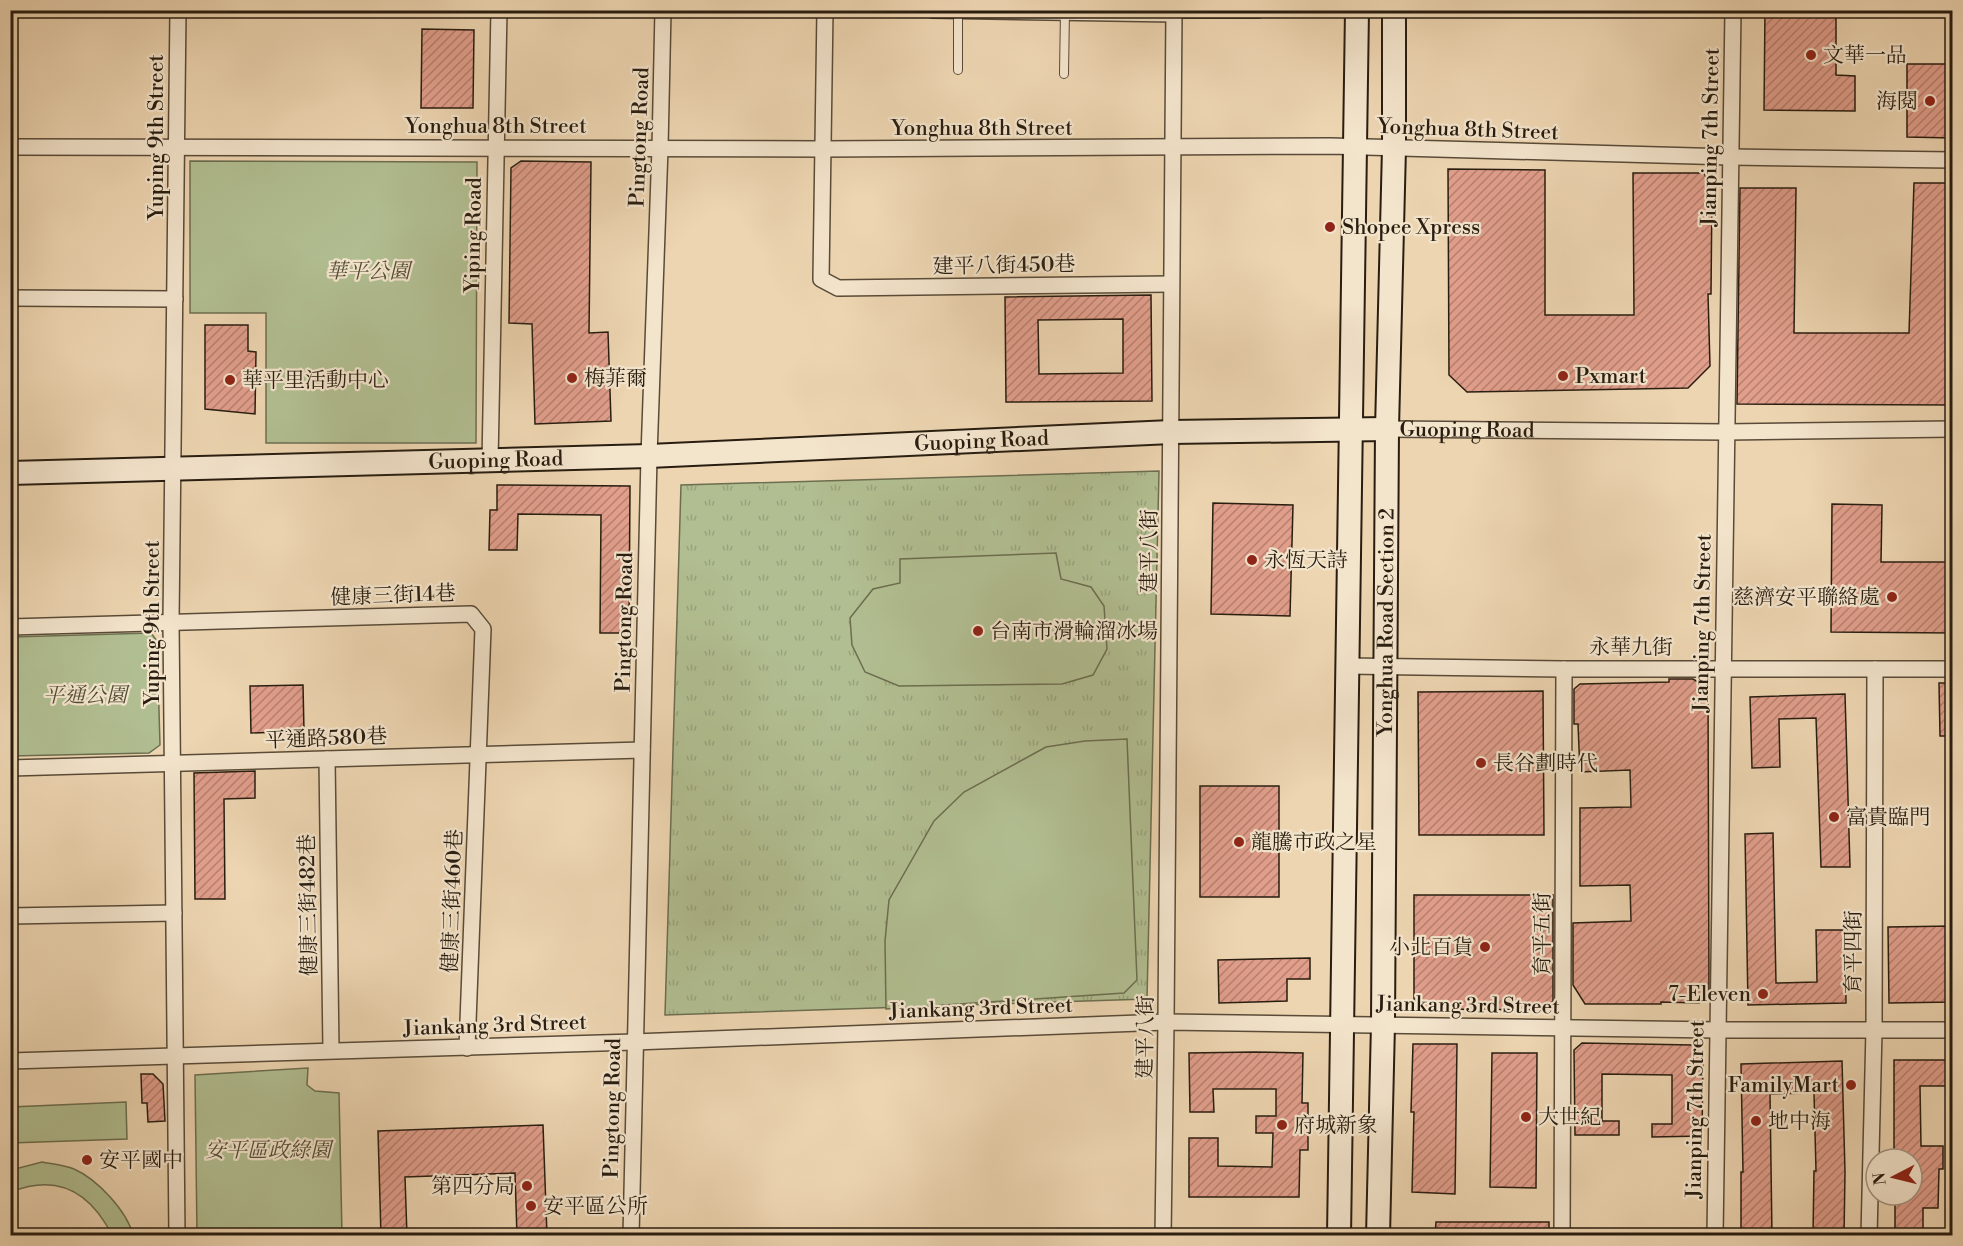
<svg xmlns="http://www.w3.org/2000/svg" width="1963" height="1246" font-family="'Libre Bodoni','Noto Serif TC',serif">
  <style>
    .grass { fill: url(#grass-tufts); stroke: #6c6e50; stroke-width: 1.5 }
    .park { fill: #b1be91; stroke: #6c6e50; stroke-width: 1.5 }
    .building { fill: url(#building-hatch); stroke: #281d10; stroke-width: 1.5; fill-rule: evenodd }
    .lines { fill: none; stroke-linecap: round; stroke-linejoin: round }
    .lane-casing { stroke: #594b38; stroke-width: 10 }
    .street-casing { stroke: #594b38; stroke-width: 18 }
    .secondary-casing { stroke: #281d10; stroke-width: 26 }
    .lane { stroke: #f3e4cc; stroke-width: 8 }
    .street { stroke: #f3e4cc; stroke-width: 15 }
    .secondary { stroke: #f3e4cc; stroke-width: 22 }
    .poi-dot { fill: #8f2418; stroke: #f3e4cc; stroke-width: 2 }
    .labels { text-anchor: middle; stroke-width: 4.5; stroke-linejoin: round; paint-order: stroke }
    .poi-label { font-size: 21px; fill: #281d10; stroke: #f3e4cc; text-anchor: start }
    .street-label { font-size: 21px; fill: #281d10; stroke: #f3e4cc }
    .park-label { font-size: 21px; font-style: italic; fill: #514d37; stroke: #f3e4cc }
  </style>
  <defs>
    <pattern id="grass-tufts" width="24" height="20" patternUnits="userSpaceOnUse" patternTransform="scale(1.5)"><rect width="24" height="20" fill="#b1be91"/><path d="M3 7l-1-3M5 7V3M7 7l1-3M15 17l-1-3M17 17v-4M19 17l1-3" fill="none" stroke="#98a37c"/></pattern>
    <pattern id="building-hatch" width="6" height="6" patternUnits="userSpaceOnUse" patternTransform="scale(1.5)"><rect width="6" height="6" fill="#e19e8b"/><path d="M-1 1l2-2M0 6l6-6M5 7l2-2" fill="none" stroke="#b68070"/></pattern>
  </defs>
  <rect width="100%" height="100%" fill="#edd5b1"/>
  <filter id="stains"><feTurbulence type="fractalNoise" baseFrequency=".00333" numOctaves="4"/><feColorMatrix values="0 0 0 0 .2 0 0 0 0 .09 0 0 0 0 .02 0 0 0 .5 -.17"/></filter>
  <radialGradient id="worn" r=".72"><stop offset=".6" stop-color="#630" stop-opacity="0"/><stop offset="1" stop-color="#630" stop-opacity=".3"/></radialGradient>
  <!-- grass -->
  <path class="grass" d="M1159,471L1147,999L665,1015L681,485Z"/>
  <!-- park -->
  <path class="park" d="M190,161L477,162L476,443H266V313H190Z
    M1056,553L1061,579L1091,587L1104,606L1107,649L1093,675L1062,684L899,686L865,672L852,645L850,618L873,589L900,583V559Z
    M151,633L157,641L160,745L149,753L11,756V637Z
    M1127,739L1137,980L1124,993L886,1009L885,941L889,900L934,821L964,792L1046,747L1085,741Z
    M308,1068L307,1085L315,1091L339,1093L342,1235H197L195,1075Z
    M126,1102L127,1139L11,1143V1107Z
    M42,1162C52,1164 64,1165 74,1169C97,1179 127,1211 133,1235H112C90,1192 58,1173 11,1192V1170Z"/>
  <!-- building -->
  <path class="building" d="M1765,10H1836V75L1855,76V111L1764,110Z
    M422,29L474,30L473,108H421Z
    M1907,64H1953V138L1907,137Z
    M521,161L591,162L589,333L608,332L611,421L535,424L532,324L509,323L511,168Z
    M1448,169L1545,170V315H1634L1633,173H1704L1712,190L1711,294H1708L1710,366L1688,388L1467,392L1449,375Z
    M1914,183H1953V405L1737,404L1740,188H1796L1794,333H1909Z
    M1151,295L1152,401L1006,402L1005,297ZM1123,319V373L1039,374L1038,320Z
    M205,325H248V351L256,352L255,414L205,409Z
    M497,485L630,486L629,633H600L601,515L518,514L517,550H489L490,510H497Z
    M1213,503L1293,505L1290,616L1211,614Z
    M1832,504L1882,505L1881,562H1953V633L1831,632Z
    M1669,679H1693L1708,688L1709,998L1699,1003L1661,1002V1004H1585L1573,985V923L1631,921L1630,885L1580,886V808L1631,807L1630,770L1580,772L1578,724H1574V689L1580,684L1669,682Z
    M1939,683H1953V736H1940Z
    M303,685L304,731L251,733L250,686Z
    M1543,691L1544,835H1419L1418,692Z
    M1845,694L1850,867H1821L1816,718L1779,719L1780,767L1752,768L1750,697Z
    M255,771V798L224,799L225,899H195L194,773Z
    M1200,786H1279V897H1200Z
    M1773,833L1776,983L1817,982L1816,930H1845L1846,1003L1748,1005L1745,834Z
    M1414,895H1553V1001L1545,1010L1421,1009L1414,1004Z
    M1953,926V1002L1889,1003L1888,927Z
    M1310,958V979H1287V1001L1219,1003L1218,960Z
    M1582,1043L1693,1045L1703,1057L1702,1136L1652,1137V1124H1672V1075L1602,1074V1121H1619V1135H1575L1574,1050Z
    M1413,1044H1457L1455,1194L1412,1192L1414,1112H1411Z
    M1254,1052L1303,1053L1302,1103H1308V1150H1300L1299,1197H1189V1138H1218V1166L1272,1167L1273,1133H1256V1116H1276V1089H1213L1214,1112H1190L1189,1053Z
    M1492,1053H1537L1536,1188L1490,1187Z
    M1894,1060H1953V1086H1920L1921,1146H1943V1169H1939L1938,1208H1923V1236H1895V1195H1912V1159H1894Z
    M1842,1061L1845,1172L1844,1236H1813L1814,1171H1816L1814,1093L1770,1094L1772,1236H1741V1172H1743L1741,1064Z
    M141,1074H153L163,1084L165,1121L148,1122L147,1103H142Z
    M543,1125L547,1236H517L515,1173L405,1177L407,1236H381L378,1131Z
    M1436,1222H1549V1236H1435Z"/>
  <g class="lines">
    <!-- lane casing -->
    <g class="lane-casing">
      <path id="lane" d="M1174,14H1259
        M958,70V10
        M1064,74L1065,10"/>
    </g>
    <!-- street casing -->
    <g class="street-casing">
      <g id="street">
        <path d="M825,10L821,279L838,288L1171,284"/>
        <path d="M932,10L1174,14"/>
        <path d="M10,147L823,149L1330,146L1731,157L1952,160"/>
        <path d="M10,298L175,299"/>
        <path id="s1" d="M1387,429L1726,432L1952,429"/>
        <path d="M490,461L499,10"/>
        <path d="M10,627L471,614L483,629L467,1048"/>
        <path d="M1347,666L1564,669H1952"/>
        <path d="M327,759L331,1050"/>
        <path d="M10,768L642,750"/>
        <path d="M10,916L174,913"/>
        <path d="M10,1061L634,1042L1166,1022L1717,1030H1952"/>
        <path d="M177,1236L171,622L178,10"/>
        <path d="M631,1236L649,456L660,148L663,10"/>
        <path d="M1163,1236L1166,1022L1174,10"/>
        <path d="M1562,1236L1564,669"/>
        <path d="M1715,1236L1733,10"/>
        <path d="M1869,1236L1874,1030L1875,669"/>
      </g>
    </g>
    <!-- secondary casing -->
    <g class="secondary-casing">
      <g id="secondary">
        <path id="s2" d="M10,473L649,456L1171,432L1387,429"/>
        <path d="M1339,1236L1357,10"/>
        <path id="s3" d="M1378,1236L1383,1024L1387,429L1394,148V10"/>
      </g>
    </g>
    <!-- lane -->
    <use href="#lane" class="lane"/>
    <!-- street -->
    <use href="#street" class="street"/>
    <!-- secondary -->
    <use href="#secondary" class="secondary"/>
  </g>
  <!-- markers -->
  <g class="poi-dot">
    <circle cx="1811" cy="55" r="6"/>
    <circle cx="1930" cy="101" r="6"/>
    <circle cx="1330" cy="227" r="6"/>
    <circle cx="1563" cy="376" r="6"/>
    <circle cx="572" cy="378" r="6"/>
    <circle cx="230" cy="380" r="6"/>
    <circle cx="1252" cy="560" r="6"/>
    <circle cx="1892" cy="597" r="6"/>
    <circle cx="978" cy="631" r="6"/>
    <circle cx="1481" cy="763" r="6"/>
    <circle cx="1834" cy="817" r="6"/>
    <circle cx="1239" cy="842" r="6"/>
    <circle cx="1485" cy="947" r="6"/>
    <circle cx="1763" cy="994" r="6"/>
    <circle cx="1851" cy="1085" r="6"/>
    <circle cx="1526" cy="1117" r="6"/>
    <circle cx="1756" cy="1121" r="6"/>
    <circle cx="1282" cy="1125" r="6"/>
    <circle cx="87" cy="1160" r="6"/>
    <circle cx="527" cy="1186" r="6"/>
    <circle cx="531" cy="1206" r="6"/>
  </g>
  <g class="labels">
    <!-- poi labels -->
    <g class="poi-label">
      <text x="1823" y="62">文華一品</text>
      <text x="1918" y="108" text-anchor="end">海閱</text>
      <text x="1342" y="234">Shopee Xpress</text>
      <text x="1575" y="383">Pxmart</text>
      <text x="584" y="385">梅菲爾</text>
      <text x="242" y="387">華平里活動中心</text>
      <text x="1264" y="567">永恆天詩</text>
      <text x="1880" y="604" text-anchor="end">慈濟安平聯絡處</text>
      <text x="990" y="638">台南市滑輪溜冰場</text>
      <text x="1493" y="770">長谷劃時代</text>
      <text x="1846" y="824">富貴臨門</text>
      <text x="1251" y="849">龍騰市政之星</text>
      <text x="1473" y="954" text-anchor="end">小北百貨</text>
      <text x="1751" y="1001" text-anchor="end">7-Eleven</text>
      <text x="1839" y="1092" text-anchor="end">FamilyMart</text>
      <text x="1538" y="1124">大世紀</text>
      <text x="1768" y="1128">地中海</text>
      <text x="1294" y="1132">府城新象</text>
      <text x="99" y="1167">安平國中</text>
      <text x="515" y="1193" text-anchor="end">第四分局</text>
      <text x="543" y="1213">安平區公所</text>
    </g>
    <!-- street labels -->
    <g class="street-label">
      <text x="496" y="133">Yonghua 8th Street</text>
      <text x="982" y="135">Yonghua 8th Street</text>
      <text transform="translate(1468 129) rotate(2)" y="7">Yonghua 8th Street</text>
      <text transform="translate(156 137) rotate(-90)" y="7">Yuping 9th Street</text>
      <text transform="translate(639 137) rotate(-88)" y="7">Pingtong Road</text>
      <text transform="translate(1710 137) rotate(-89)" y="7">Jianping 7th Street</text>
      <text transform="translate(473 235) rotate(-89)" y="7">Yiping Road</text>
      <text transform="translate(1004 265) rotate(-1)" y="7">建平八街450巷</text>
      <text dy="7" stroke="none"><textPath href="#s1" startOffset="80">Guoping Road</textPath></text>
      <text dy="7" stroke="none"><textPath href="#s2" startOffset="972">Guoping Road</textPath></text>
      <text dy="7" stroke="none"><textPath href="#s2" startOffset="486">Guoping Road</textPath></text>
      <text transform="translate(1149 551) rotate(-90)" y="7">建平八街</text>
      <text transform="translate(393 595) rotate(-2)" y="7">健康三街14巷</text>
      <text transform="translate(624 622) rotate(-89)" y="7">Pingtong Road</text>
      <text transform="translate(152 623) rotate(-90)" y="7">Yuping 9th Street</text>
      <text dy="7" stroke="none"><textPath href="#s3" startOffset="614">Yonghua Road Section 2</textPath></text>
      <text transform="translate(1702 623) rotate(-89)" y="7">Jianping 7th Street</text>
      <text x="1631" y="654">永華九街</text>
      <text transform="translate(326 738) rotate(-2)" y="7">平通路580巷</text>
      <text transform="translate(452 901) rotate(-88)" y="7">健康三街460巷</text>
      <text transform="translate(308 905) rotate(-91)" y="7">健康三街482巷</text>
      <text transform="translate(1542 934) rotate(-90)" y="7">育平五街</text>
      <text transform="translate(1853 952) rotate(-90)" y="7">育平四街</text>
      <text transform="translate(1468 1005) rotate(1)" y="7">Jiankang 3rd Street</text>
      <text transform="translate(981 1008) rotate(-2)" y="7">Jiankang 3rd Street</text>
      <text transform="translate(495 1025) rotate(-2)" y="7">Jiankang 3rd Street</text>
      <text transform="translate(1145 1037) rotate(-89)" y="7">建平八街</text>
      <text transform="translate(612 1108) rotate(-89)" y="7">Pingtong Road</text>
      <text transform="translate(1695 1109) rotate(-89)" y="7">Jianping 7th Street</text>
    </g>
    <!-- park labels -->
    <g class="park-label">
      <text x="368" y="278">華平公園</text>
      <text x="85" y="702">平通公園</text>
      <text x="268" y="1157">安平區政綠園</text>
    </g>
  </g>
  <!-- margin -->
  <rect width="1963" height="1246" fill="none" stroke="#edd5b1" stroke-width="36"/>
  <rect x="12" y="12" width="1939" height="1222" fill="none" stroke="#281d10" stroke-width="3"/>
  <rect x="18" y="18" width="1927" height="1210" fill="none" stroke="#281d10" stroke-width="1.5"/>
  <!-- north arrow -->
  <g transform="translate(1894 1177) rotate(263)"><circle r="28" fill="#f3e4cc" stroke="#a29481" stroke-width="1.5"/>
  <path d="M0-4.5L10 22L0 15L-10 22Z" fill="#8f2418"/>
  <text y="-9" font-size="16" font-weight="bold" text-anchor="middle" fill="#281d10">N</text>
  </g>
  <rect width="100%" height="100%" filter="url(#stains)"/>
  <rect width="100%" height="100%" fill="url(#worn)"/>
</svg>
